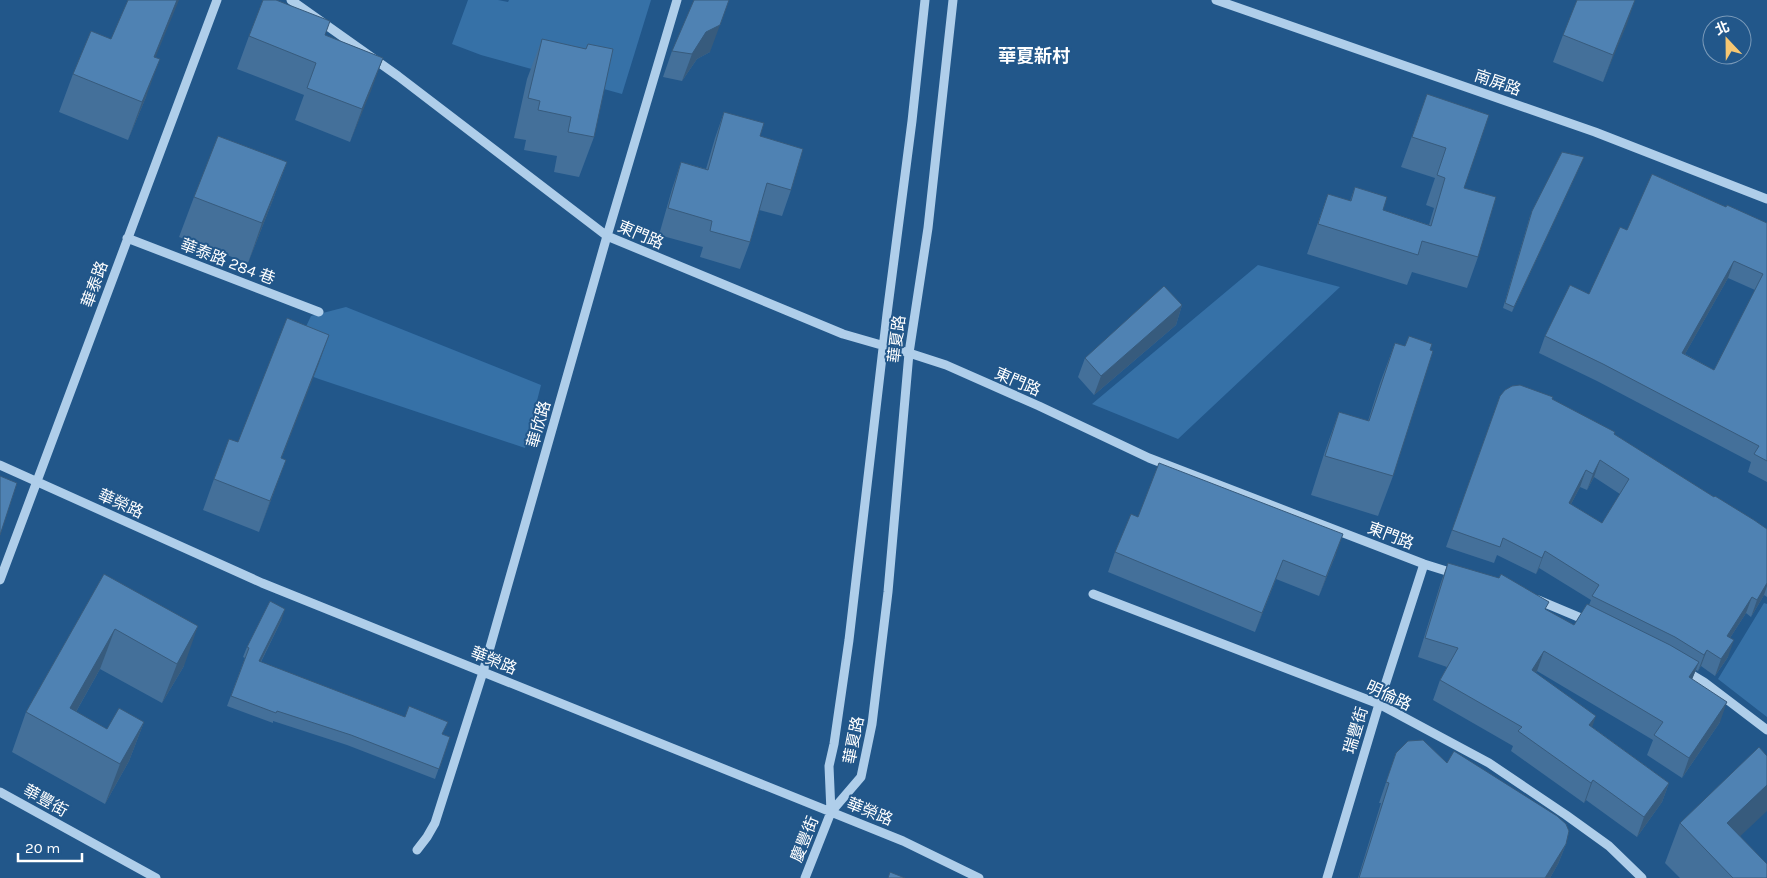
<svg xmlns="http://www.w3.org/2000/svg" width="1767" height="878" font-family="Karla,'Noto Sans TC',sans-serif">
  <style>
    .green { fill: #3671a7 }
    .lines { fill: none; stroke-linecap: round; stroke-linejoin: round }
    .minor { stroke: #afceea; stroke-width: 9 }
    .wall { fill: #44709a; fill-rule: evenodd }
    .shaded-wall { fill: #375b7d }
    .building { fill: #4f82b3; stroke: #375b7d; fill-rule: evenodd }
    .labels { text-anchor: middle; stroke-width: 4; stroke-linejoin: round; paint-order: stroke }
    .street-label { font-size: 16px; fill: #fff; stroke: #22578a }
    .neighbourhood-label { font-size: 18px; font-weight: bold; fill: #fff; stroke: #22578a }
  </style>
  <rect width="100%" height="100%" fill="#22578a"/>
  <!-- green -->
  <path class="green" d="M468,0H498L508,2L509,0H651L622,94L481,55L452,44Z
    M1258,265L1340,287L1178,439L1092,404Z
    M346,307L541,385L525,448L319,379L287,367L311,316Z
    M1764,603L1767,604V717L1718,679Z"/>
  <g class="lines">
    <!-- minor -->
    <path class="minor" d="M291,0L398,76L607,236L843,334L909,353L946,365L1039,406L1149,458L1424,564L1456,574
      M1216,0L1595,132L1767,199
      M127,238L319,312
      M0,465L262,583L903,841L979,878
      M0,580L217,0
      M1093,594L1379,704L1489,763L1566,815L1609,846L1642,878
      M1538,600L1588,621
      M1684,670L1704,682L1767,730
      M0,792L156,878
      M831,812L829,766L834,744L849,640L887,314L912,121L925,0
      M417,850L427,837L435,823L483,672L607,236L677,0
      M805,878L831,812L861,777L872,724L888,592L909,353L928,228L953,0
      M1327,878L1379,704L1424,564"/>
  </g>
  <!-- wall -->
  <path class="wall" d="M1635,0L1603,82L1553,62L1563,35Z
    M325,35L383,58L350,142L295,120L304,95L237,69L249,36Z
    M542,39L586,49L588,44L594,137L579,177L554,172L557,156L524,150L526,140L514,138L527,79Z
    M672,51L710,52L697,59L682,81L663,77Z
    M155,57L146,97L128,140L59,112L73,74Z
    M1427,94L1464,188L1478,257L1467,288L1412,272L1407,285L1307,254L1328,194L1350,201L1355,187L1383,210L1429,225L1434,208L1426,205L1435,178L1401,167Z
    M724,112L760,136L791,190L782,216L759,210L750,242L740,269L700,257L703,247L659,235L672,189L681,162L706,169L715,138Z
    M1584,157L1512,312L1503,308L1530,216Z
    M287,162L272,202L248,263L179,237L194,197Z
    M1726,207L1767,223V482L1748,472L1751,462L1597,381L1539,353L1545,336L1589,294L1627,230ZM1728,278L1755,290L1714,370L1685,354Z
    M1182,305L1176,325L1094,395L1078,377L1085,358Z
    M329,335L281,459L274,492L259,532L203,510L214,479L238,442Z
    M1395,343L1405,346L1430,350L1393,476L1378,516L1311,495L1325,451L1339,412L1368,421L1380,383Z
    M1500,396L1552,399L1614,435L1714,497L1767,529V597L1764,595L1751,617L1746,613L1730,638L1728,657L1715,676L1701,666L1698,671L1696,670L1692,679L1720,722L1682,778L1647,755L1653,740L1537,671L1536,673L1592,727L1669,783L1662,802L1637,837L1586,800L1584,803L1511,751L1513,746L1433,700L1440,680L1447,667L1418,657L1441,582L1448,563L1546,610L1574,625L1589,605L1591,600L1539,568L1536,574L1497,555L1494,563L1446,547ZM1594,477L1620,494L1602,523L1571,504L1580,487L1587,490Z
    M1138,517L1336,554L1319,596L1276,579L1255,632L1108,572L1115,552Z
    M104,574L184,666L162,703L100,669L76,712L107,729L144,722L129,761L105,804L12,752L26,712Z
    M282,619L261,662L450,737L435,779L347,745L273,721V723L227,706L245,658L243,657L247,647Z
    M1396,753L1447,763L1566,844L1558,864L1550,878H1358L1381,803H1379Z
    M1680,823L1740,836L1767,878H1680L1665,863Z"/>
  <!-- shaded-wall -->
  <path class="shaded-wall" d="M177,0H179L140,95L154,57Z
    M1635,0L1627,24L1603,82L1613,55Z
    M720,25L710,52L697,59L682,81L692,54L706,32Z
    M383,58L371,91L350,142L362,109Z
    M160,59L146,97L128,140L142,102Z
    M1584,157L1582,162L1512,312L1514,307Z
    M287,162L272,202L248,263L262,223Z
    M1734,261L1728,278L1676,370L1682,353Z
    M1182,305L1176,325L1094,395L1101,376Z
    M329,335L318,366L269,490L281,458Z
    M286,460L259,532L270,501Z
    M1600,460L1594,477L1587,490L1593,474Z
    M1586,470L1580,487L1563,519L1569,503Z
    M1343,534L1336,554L1319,596L1326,577Z
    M1545,551L1539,568L1536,574L1542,558Z
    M1283,560L1276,579L1255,632L1262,613Z
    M1767,583V586L1764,595L1751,617L1757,600Z
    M1752,597L1746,613L1721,652L1727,636Z
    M285,609L282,619L256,671L259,661Z
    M198,626L184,666L162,703L177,664Z
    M115,629L100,669L64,733L70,708Z
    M1734,640L1728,657L1715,676L1721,659Z
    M1707,650L1701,666L1698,671L1704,655Z
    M1544,651L1537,671L1524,690L1532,670Z
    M1699,662L1691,682L1689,677Z
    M1727,702L1720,722L1682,778L1689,758Z
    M1596,716L1589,736V725Z
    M144,722L129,761L105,804L120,764Z
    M1593,780L1586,800L1584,803L1591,783Z
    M1669,783L1662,802L1637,837L1644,817Z
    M1767,785V811L1715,860L1727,823Z
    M1566,844L1558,864L1550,878H1545Z"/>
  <!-- building -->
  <path class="building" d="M128,0H177L154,57L160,59L142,102L73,74L91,31L111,39Z
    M263,0H276L330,21L325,35L383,58L362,109L307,88L316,63L249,36Z
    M694,0H729L720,25L706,32L692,54L672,51Z
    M1577,0H1635L1613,55L1563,35Z
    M542,39L586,49L588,44L613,49L594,137L568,132L571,117L538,110L540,101L528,98Z
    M1427,94L1489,115L1464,188L1496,197L1478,257L1422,241L1418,255L1318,224L1328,194L1351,201L1355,187L1387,197L1383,210L1431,226L1445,178L1437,175L1446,148L1412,137Z
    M724,112L764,123L760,136L803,149L791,190L767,183L750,242L710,231L712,221L668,208L681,162L708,170Z
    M218,136L287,162L262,223L194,197Z
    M1562,152L1584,157L1514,307L1505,303L1532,211Z
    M1652,174L1726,207L1727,205L1767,223V461L1754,454L1759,446L1603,364L1545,336L1570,285L1589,294L1620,227L1627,230ZM1734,261L1763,274L1714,370L1682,353Z
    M1164,286L1182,305L1101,376L1085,358Z
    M287,318L329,335L281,458L286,460L270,501L214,479L229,439L238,442Z
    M1409,336L1432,344L1430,350L1433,351L1393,476L1325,456L1339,412L1369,421L1395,343L1405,346Z
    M1520,385L1553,397L1552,399L1615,432L1614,434L1714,497L1715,496L1754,520L1767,529V583L1757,600L1752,597L1727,636L1734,640L1721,659L1707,650L1704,655L1675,637L1592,596L1599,585L1545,551L1542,558L1503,538L1500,547L1452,530L1500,396L1505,390L1512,386ZM1600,460L1629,479L1602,523L1569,503L1586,470L1593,474Z
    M1159,463L1343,534L1326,577L1283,560L1262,613L1115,552L1131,514L1138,517Z
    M0,476L17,483L0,535Z
    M1448,563L1499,578L1501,574L1549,602L1545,609L1574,625L1587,604L1670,645L1699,662L1689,677L1727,702L1689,758L1654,735L1663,722L1544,651L1532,670L1596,716L1589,725L1669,783L1644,817L1593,780L1591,783L1518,731L1522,727L1440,680L1458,648L1425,638Z
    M104,574L198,626L177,664L115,629L70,708L107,729L119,708L144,722L120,764L26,712Z
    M270,601L285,609L259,661L405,717L409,706L448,722L442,734L450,737L439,769L351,735L277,711L276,713L231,696L249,648L247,647Z
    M1423,740L1447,763L1454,751L1557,816L1566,824L1569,831L1566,844L1545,878H1359L1389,783L1386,782L1396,753L1408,741Z
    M1759,747L1767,756V785L1727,823L1767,864V878H1733L1680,823Z
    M890,872L905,878H888Z"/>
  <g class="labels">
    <!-- street labels -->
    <g class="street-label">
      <text transform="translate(1498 82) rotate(19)" y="6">南屏路</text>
      <text transform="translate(641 234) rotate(23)" y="6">東門路</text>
      <text transform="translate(228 261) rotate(21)" y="6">華泰路 284 巷</text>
      <text transform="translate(94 284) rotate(-70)" y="6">華泰路</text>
      <text transform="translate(896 339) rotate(-83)" y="6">華夏路</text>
      <text transform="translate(1018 381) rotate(23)" y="6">東門路</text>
      <text transform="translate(538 424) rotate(-74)" y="6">華欣路</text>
      <text transform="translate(121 503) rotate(24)" y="6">華榮路</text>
      <text transform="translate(1391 535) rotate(21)" y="6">東門路</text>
      <text transform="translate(494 660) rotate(22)" y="6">華榮路</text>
      <text transform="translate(1389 695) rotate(25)" y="6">明倫路</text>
      <text transform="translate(1355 730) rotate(-73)" y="6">瑞豐街</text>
      <text transform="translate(853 740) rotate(-79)" y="6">華夏路</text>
      <text transform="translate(46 800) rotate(29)" y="6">華豐街</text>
      <text transform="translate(870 811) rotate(22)" y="6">華榮路</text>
      <text transform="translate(804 839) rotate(-68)" y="6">慶豐街</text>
    </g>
    <!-- neighbourhood labels -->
    <g class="neighbourhood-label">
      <text x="1034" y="62">華夏新村</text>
    </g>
  </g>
  <!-- north arrow -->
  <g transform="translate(1727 40) rotate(338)"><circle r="24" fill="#22578a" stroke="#7a9ab9"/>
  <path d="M0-4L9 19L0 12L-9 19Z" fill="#f6c772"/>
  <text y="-8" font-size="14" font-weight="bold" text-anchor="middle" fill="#ffffff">北</text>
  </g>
  <!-- scale -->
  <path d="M18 853v8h64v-8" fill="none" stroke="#ffffff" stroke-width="2.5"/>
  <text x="25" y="853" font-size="15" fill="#ffffff" stroke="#22578a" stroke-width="4" paint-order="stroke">20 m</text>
</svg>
